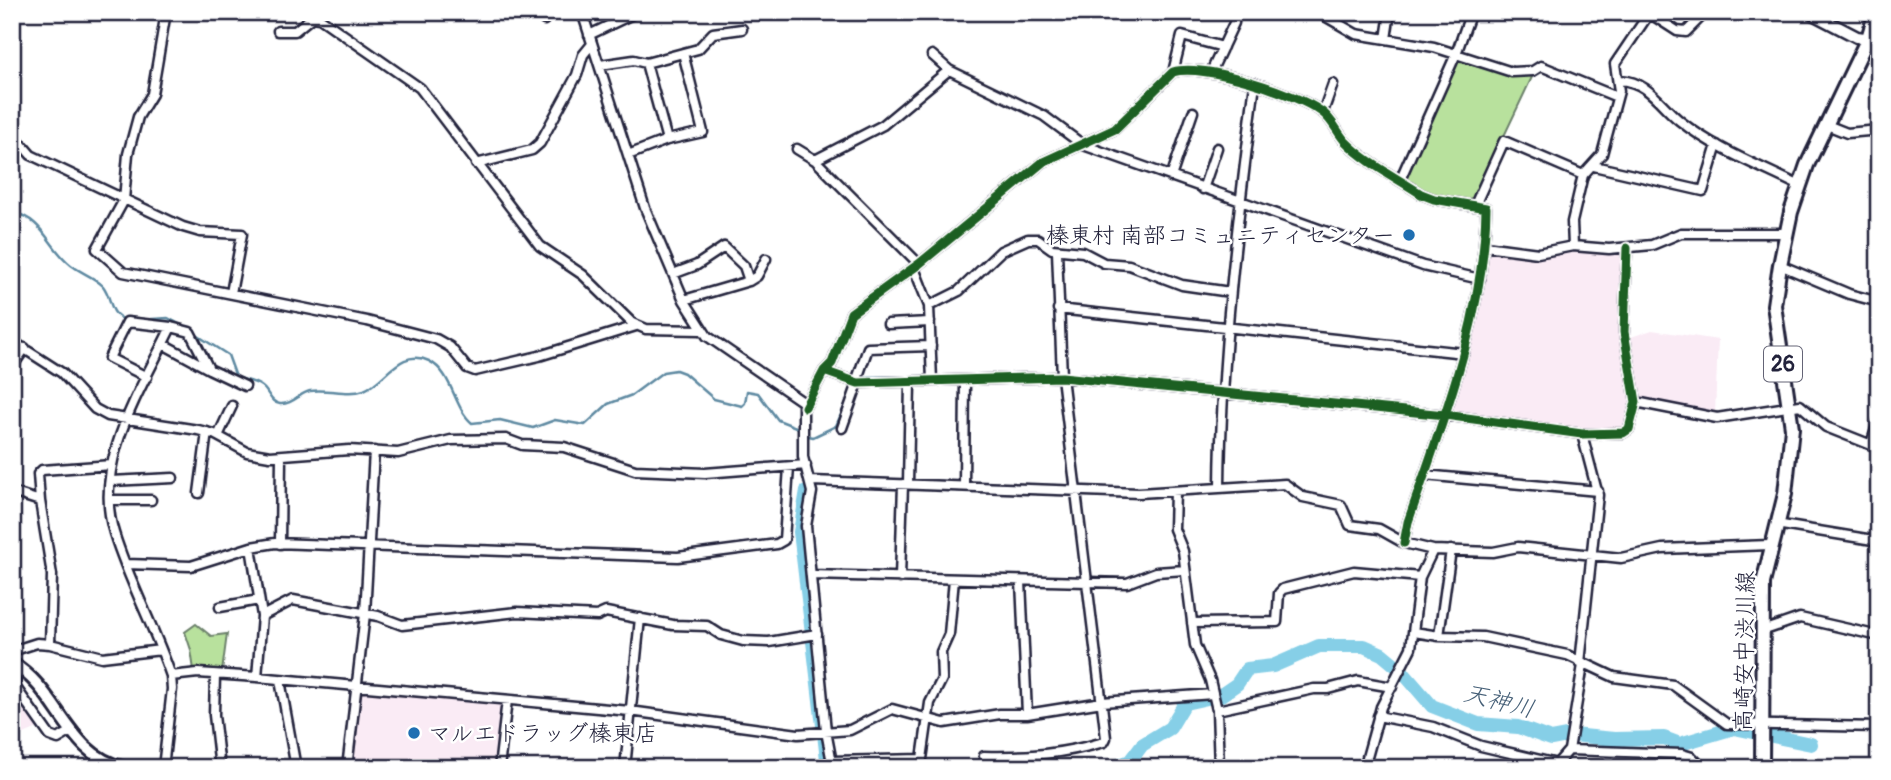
<svg xmlns="http://www.w3.org/2000/svg" width="1891" height="780" font-family="Pangolin,'Klee One',sans-serif">
  <style>
    .built { fill: #faebf5 }
    .green { fill: #b8e19d; stroke: #6d826c; stroke-width: 2 }
    .lines { fill: none; stroke-linecap: round; stroke-linejoin: round }
    .stream { stroke: #5e8aa2; stroke-width: 2.5 }
    .canal { stroke: #86cfe7; stroke-width: 8 }
    .river { stroke: #86cfe7; stroke-width: 14 }
    .minor-casing { stroke: #22223b; stroke-width: 13 }
    .tertiary-casing { stroke: #22223b; stroke-width: 15 }
    .secondary-casing { stroke: #22223b; stroke-width: 16 }
    .primary-casing { stroke: #22223b; stroke-width: 18 }
    .minor { stroke: #fff; stroke-width: 8 }
    .tertiary { stroke: #fff; stroke-width: 10 }
    .secondary { stroke: #fff; stroke-width: 10 }
    .primary { stroke: #fff; stroke-width: 12 }
    .cycleway-casing { stroke: #fff; stroke-width: 13 }
    .cycleway { stroke: #1b5e20; stroke-width: 9 }
    .poi-dot { fill: #1f6fb2; stroke: #fff; stroke-width: 2.5 }
    .labels { text-anchor: middle; stroke-width: 5; stroke-linejoin: round; paint-order: stroke }
    .shield { fill: #fff; stroke: #646476; stroke-width: 2 }
    .shield-label { font-size: 21px; font-weight: bold; fill: #22223b }
    .poi-label { font-size: 23px; fill: #22223b; stroke: #fff; text-anchor: end }
    .street-label { font-size: 23px; fill: #22223b; stroke: #fff }
    .water-label { font-size: 24px; font-style: italic; fill: #455f77; stroke: #fff }
  </style>
  <rect width="100%" height="100%" fill="#fff"/>
  <filter id="ink" filterUnits="userSpaceOnUse"><feTurbulence type="fractalNoise" baseFrequency=".0143" numOctaves="2"/><feDisplacementMap in="SourceGraphic" scale="14" xChannelSelector="R" yChannelSelector="G"/><feConvolveMatrix kernelMatrix="1 2 1 2 8 2 1 2 1" color-interpolation-filters="sRGB"/></filter>
  <g filter="url(#ink)">
    <!-- built -->
    <path class="built" d="M1493,251L1536,257L1569,252L1625,255L1620,335L1631,401L1629,421L1622,429L1593,431L1454,412L1451,408L1468,359L1488,256Z
      M1652,330L1718,340L1715,414L1639,399L1629,345L1631,337Z
      M12,690L38,728L12,739Z
      M359,690L500,701L503,704L496,768H351Z"/>
    <!-- green -->
    <path class="green" d="M1456,61L1510,75H1533L1475,197C1455,205 1417,195 1404,178Z
      M196,624L211,636L227,634L222,672L194,670L191,650L185,632Z"/>
    <g class="lines">
      <!-- stream -->
      <path class="stream" d="M12,212C44,219 48,247 71,265C81,273 95,277 103,286C113,299 108,316 127,320
        M137,320L168,318L187,328
        M192,332L228,355L236,377C244,380 254,381 261,386C269,391 270,403 280,404C292,405 300,393 310,391C327,388 348,396 364,390C386,381 400,347 429,361C453,373 453,407 472,423L500,420L533,428L555,420L585,425L608,404L632,395L663,372L676,370L684,373L714,399L742,406L745,403L747,391L758,393L778,420L801,429
        M935,376L1033,374
        M861,377L928,376
        M805,435L813,437L836,426L854,384"/>
      <!-- canal -->
      <path class="canal" d="M804,490L797,532L825,768"/>
      <!-- river -->
      <path class="river" d="M1113,768L1130,761L1142,745L1170,728L1185,703L1221,695L1237,684L1247,669L1273,666L1319,646H1364L1382,654L1400,669L1432,706L1478,724L1518,727L1551,739L1572,735L1614,739L1664,738L1680,744L1734,728L1811,744"/>
      <!-- minor casing -->
      <g class="minor-casing">
        <path id="minor" d="M166,12L152,94L138,117L128,154L124,200L97,249L123,272L367,321L436,339L450,347L467,368L475,371L539,356L636,326
          M311,12L420,88L540,246L583,275L632,323L646,329L701,330
          M582,12L645,208L684,300L707,336L803,402V457L812,492L806,526L826,731L833,768
          M1318,12L1356,34L1434,47L1512,72L1533,71L1541,66L1617,97
          M1649,13L1677,31L1686,32L1706,12
          M544,20L548,12
          M278,31H295L312,17L319,18
          M589,35L637,12
          M1386,39L1390,12
          M683,53L698,49L713,33L742,29
          M932,55L949,70L1044,116L1083,145L1423,266L1480,279
          M646,63L683,53L703,132L667,140
          M600,65L634,60L646,63L667,140L628,155
          M1173,72L1182,36L1223,47
          M1211,72L1234,23L1235,12
          M1620,80C1649,82 1659,104 1680,121C1715,149 1760,166 1800,186
          M1323,112L1333,84
          M1827,125L1847,133L1879,130
          M12,133L31,155L183,227L200,232L242,234L231,293
          M797,149L815,160L919,264
          M815,160L883,125L949,70
          M476,164L532,150L540,143L577,75L583,55L592,44
          M1594,166L1703,191L1717,145
          M1171,177L1193,112
          M1400,180L1456,54L1471,12
          M1203,189L1217,148
          M1475,205L1504,141L1583,175
          M1485,246L1538,253L1573,246L1572,222L1583,175L1602,154L1619,91L1615,64L1650,12
          M1573,246L1609,249L1652,245L1681,233H1786
          M1780,265L1849,294L1879,302
          M914,268L929,306L932,381
          M673,274L697,265L724,247L744,266L749,281
          M684,300L749,281L757,276L766,259
          M929,306L959,291L1001,251L1028,239H1038L1052,249L1083,252L1104,263L1129,265L1182,285L1230,292
          M1058,309L1464,353
          M888,324L930,322
          M12,341L62,373L95,409L108,416L198,430L214,434L247,452L270,456L349,450L398,453L451,440L506,439L522,445L564,447L635,470L705,473L806,465
          M163,344L209,369
          M12,367L25,348
          M824,371L858,383L1062,377L1445,415L1582,434L1623,433L1629,429L1636,402L1624,332L1627,248
          M147,377L109,358L127,322L171,327
          M856,382L868,348L931,346
          M1636,402L1717,418L1800,405L1826,427L1879,448
          M805,407L824,371L832,363L851,313L919,264L1043,162L1115,129L1173,72C1204,63 1295,93 1322,112C1332,119 1337,132 1345,141C1365,162 1397,178 1421,194L1434,199L1486,208C1484,318 1443,420 1408,522L1404,543
          M842,428L858,383
          M218,436L232,406
          M1871,444L1879,420
          M1424,475L1598,491
          M111,481L173,478
          M811,481L1139,493L1285,484L1303,497L1341,505L1350,525L1379,529L1404,543L1433,550L1493,552L1518,547L1621,558L1662,549L1770,545
          M908,484L910,383
          M964,486L965,380
          M1220,488C1221,351 1238,218 1255,83
          M1175,491L1174,529L1183,551L1195,645L1210,680L1217,710L1219,768
          M12,492L40,501L52,575L50,644L102,657L161,650
          M199,493L207,432
          M109,500H151
          M40,501L38,474L42,470L112,465
          M1776,524L1879,541
          M280,544L281,456
          M251,547L262,616
          M126,564L191,566L251,547L275,543L678,557L777,544L784,540L789,467
          M811,575L1127,583L1156,572L1185,570
          M900,578L903,484
          M1021,581L1027,714L1102,702L1213,694
          M220,607L259,600
          M1192,623L1277,622L1279,593L1283,589L1354,571L1420,577
          M1762,631L1800,618L1879,636
          M1414,632L1439,636L1483,637L1567,655L1614,677L1673,685L1727,724L1879,727
          M1439,636L1451,550
          M12,651L37,643L50,644
          M1580,663L1598,495L1582,434
          M19,667L14,685L50,736L58,739L70,732
          M215,675L214,715L220,768
          M171,676L198,673L257,677L511,700L630,711L798,734L850,730L892,709L944,723L1000,714H1027
          M257,677L262,616L293,600L378,616L402,625L517,612L597,616L606,612L673,625L707,626L721,635L743,641L769,642L817,634
          M280,680L296,768
          M1217,710L1314,689H1328L1358,681L1392,687
          M1378,716L1433,727L1481,746L1557,764
          M1569,750L1682,754L1692,757L1703,768
          M984,756C1027,757 1063,754 1104,742L1106,738L1062,377L1057,251
          M831,761L922,759L930,703L942,679L941,652L949,634L954,579
          M1556,765L1569,750L1583,665
          M163,768L172,689L171,676C155,628 129,582 114,533C92,463 142,388 171,327L190,332L209,369L245,386
          M347,768L365,614L374,451
          M499,768L507,700
          M625,768L640,618
          M1364,768L1381,707L1411,648L1420,577L1433,550"/>
      </g>
      <!-- tertiary casing -->
      <g class="tertiary-casing">
        <path id="tertiary" d="M1809,12L1857,37L1879,40"/>
      </g>
      <!-- secondary casing -->
      <g class="secondary-casing">
        <path id="secondary" d="M12,663C60,691 66,755 125,768"/>
      </g>
      <!-- primary casing -->
      <g class="primary-casing">
        <path id="primary" d="M1762,768L1763,583L1785,494L1792,428L1774,305L1780,265L1791,212L1807,165L1868,38L1876,12"/>
      </g>
      <!-- minor -->
      <use href="#minor" class="minor"/>
      <!-- tertiary -->
      <use href="#tertiary" class="tertiary"/>
      <!-- secondary -->
      <use href="#secondary" class="secondary"/>
      <!-- primary -->
      <use href="#primary" class="primary"/>
      <!-- cycleway casing -->
      <g class="cycleway-casing">
        <path id="cycleway" d="M824,371L858,383L1062,377L1445,415L1582,434L1623,433L1629,429L1636,402L1624,332L1627,248
          M805,407L824,371L832,363L851,313L919,264L1043,162L1115,129L1173,72C1204,63 1295,93 1322,112C1332,119 1337,132 1345,141C1365,162 1397,178 1421,194L1434,199L1486,208C1484,318 1443,420 1408,522L1404,543"/>
      </g>
      <!-- cycleway -->
      <use href="#cycleway" class="cycleway"/>
    </g>
  </g>
  <!-- markers -->
  <g class="poi-dot">
    <circle cx="1409" cy="235" r="7"/>
    <circle cx="414" cy="733" r="7"/>
  </g>
  <g class="labels">
    <!-- shield labels -->
    <rect class="shield" x="1764" y="346.5" width="38" height="35" rx="5"/>
    <g class="shield-label">
      <text x="1783" y="371">26</text>
    </g>
    <!-- poi labels -->
    <g class="poi-label">
      <text x="1395" y="243">榛東村 南部コミュニティセンター</text>
      <text x="428" y="741" text-anchor="start">マルエドラッグ榛東店</text>
    </g>
    <!-- street labels -->
    <g class="street-label">
      <text transform="translate(1744 651) rotate(-89)" y="8">高崎安中渋川線</text>
    </g>
    <!-- water labels -->
    <g class="water-label">
      <text transform="translate(1499 701) rotate(14)" y="8">天神川</text>
    </g>
  </g>
  <!-- margin -->
  <rect width="1891" height="780" fill="none" stroke="#fff" stroke-width="42"/>
  <rect x="21" y="21" width="1849" height="738" fill="none" stroke="#22223b" stroke-width="2.5" filter="url(#ink)"/>
</svg>
